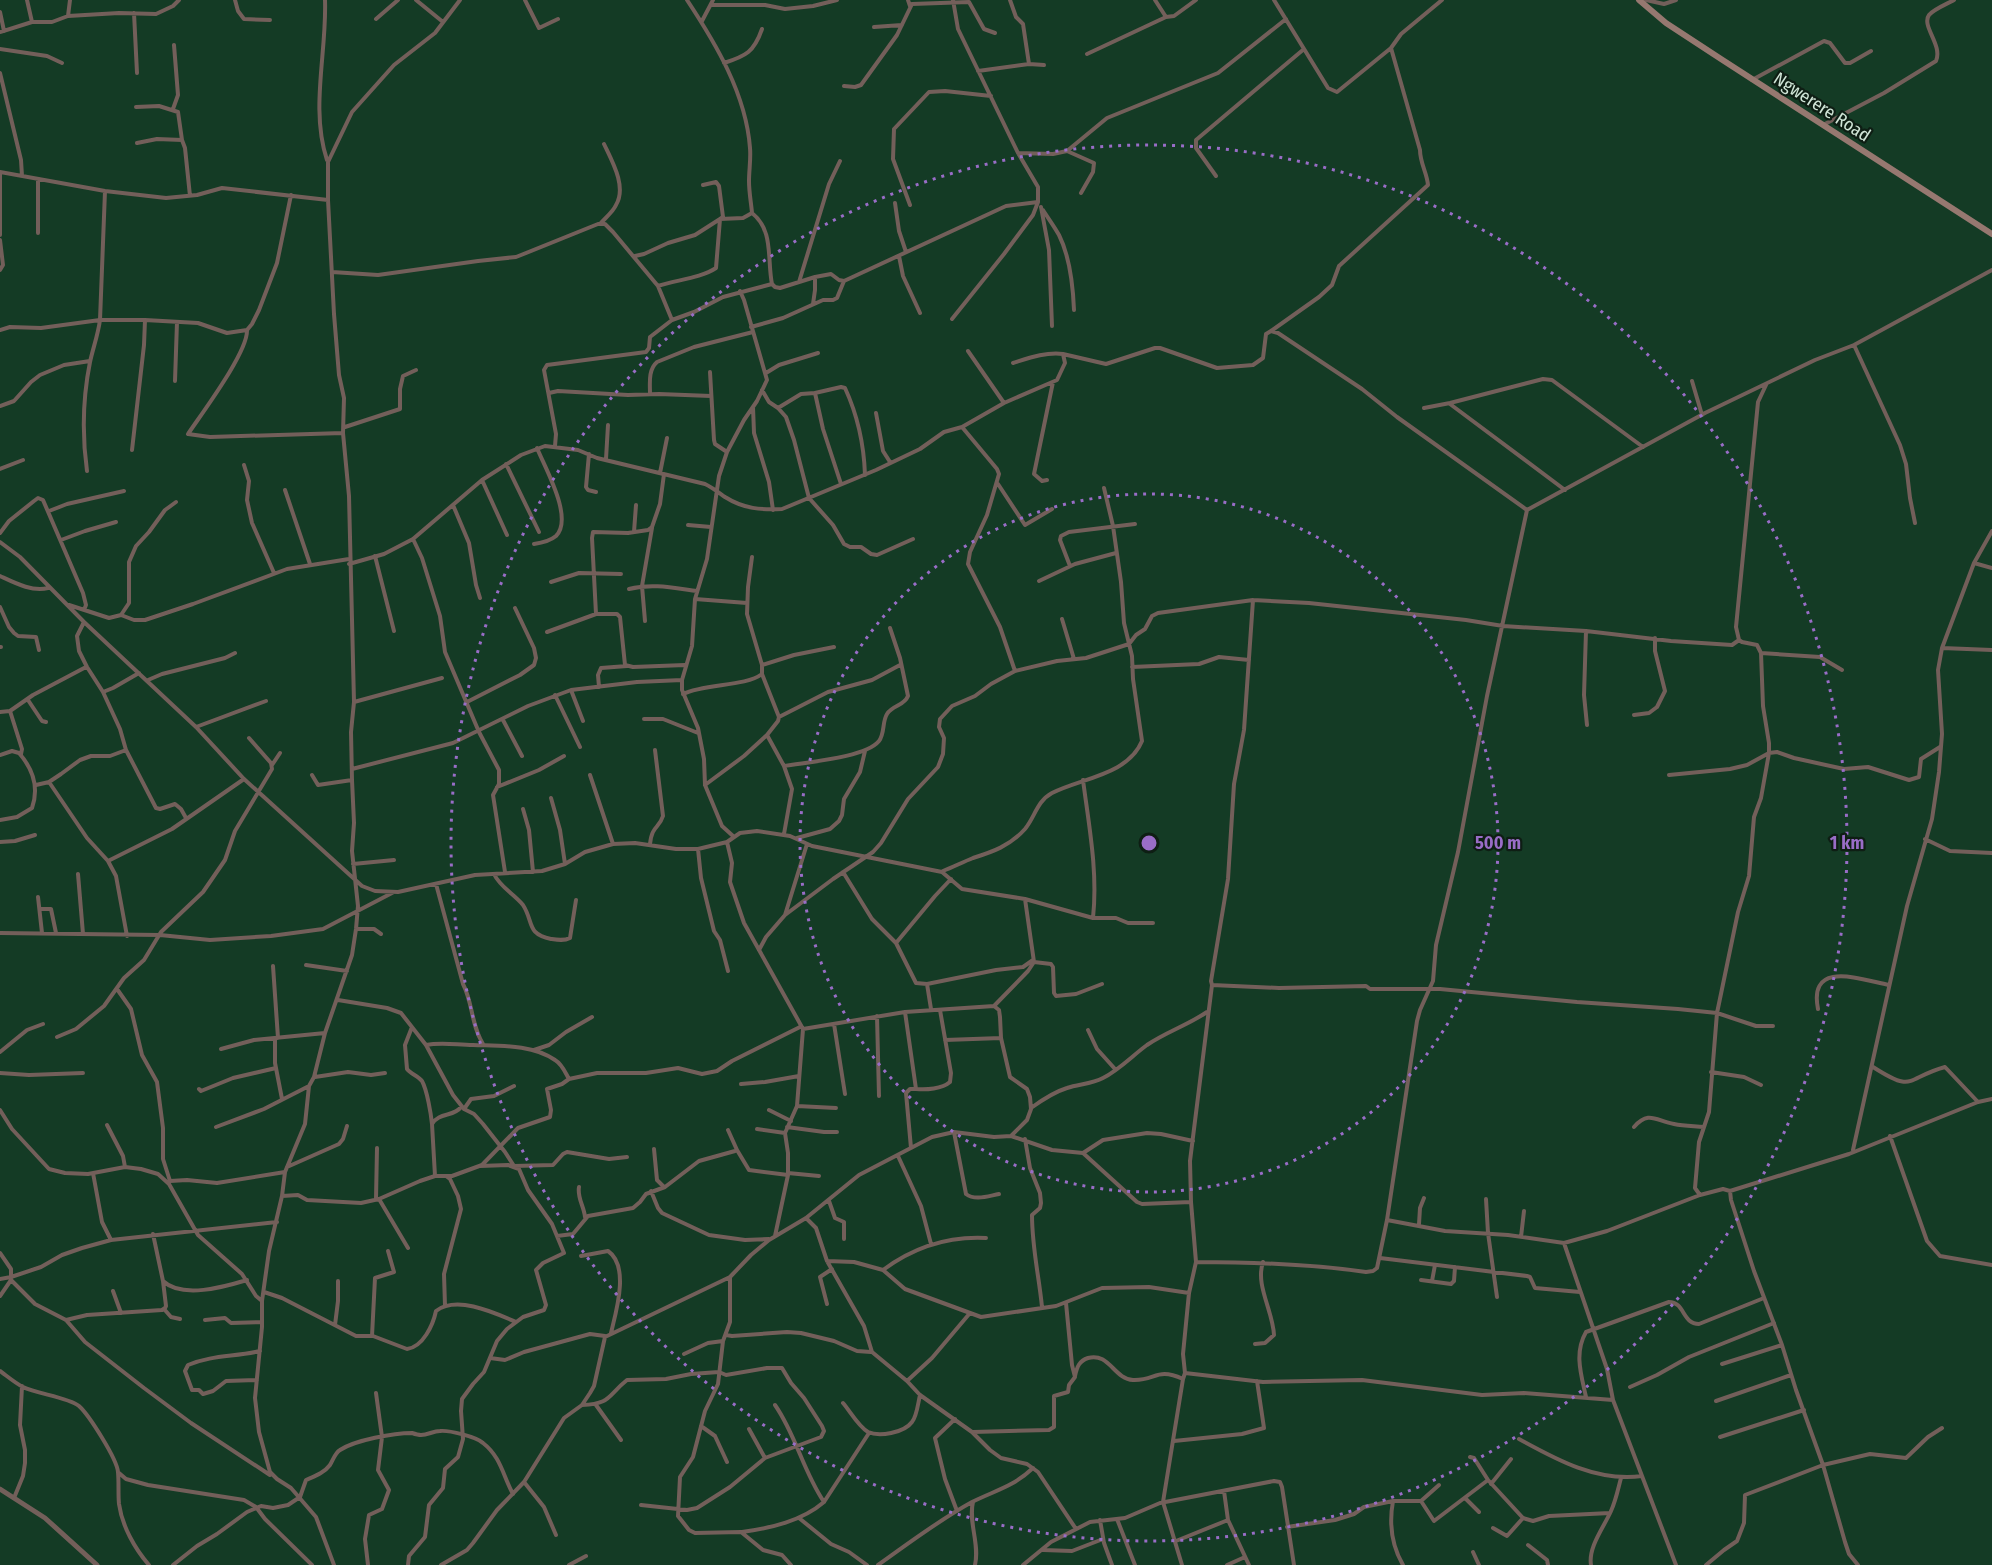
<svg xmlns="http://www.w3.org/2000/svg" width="1992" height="1565" font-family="'Fira Sans Condensed',sans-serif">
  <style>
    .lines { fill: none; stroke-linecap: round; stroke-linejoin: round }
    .minor { stroke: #735f5a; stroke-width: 4 }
    .tertiary { stroke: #735f5a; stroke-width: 5 }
    .secondary { stroke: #967870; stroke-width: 6 }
    .ring { fill: none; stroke: #996dc7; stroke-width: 3; stroke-dasharray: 3 6 }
    .labels { text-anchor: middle; stroke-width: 4.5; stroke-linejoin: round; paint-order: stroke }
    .street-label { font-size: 18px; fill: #d0e5d7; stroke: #0e1e14 }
    .centre { fill: #996dc7; stroke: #0e1e14; stroke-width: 3 }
    .ring-label { font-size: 18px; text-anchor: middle; font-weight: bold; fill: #996dc7; stroke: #0e1e14; stroke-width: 4.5; stroke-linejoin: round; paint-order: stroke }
  </style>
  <rect width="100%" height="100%" fill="#143b25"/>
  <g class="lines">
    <!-- minor -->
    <path class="minor" d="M27,0L32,22
      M235,0L238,11L244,19L270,20
      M325,0C327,52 310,109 327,160
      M416,0L443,22
      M525,0L539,28L558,19
      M687,0C716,44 746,94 750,148C751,159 749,170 749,181C749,192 751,202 752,213C774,230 767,260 772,284
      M908,0L910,6
      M1010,0L1016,17L1023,24L1029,64
      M1155,0L1166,17L1174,16L1196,0
      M1274,0L1328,88L1337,92L1391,48
      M1646,0L1664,4L1676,0
      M711,5H765L785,9L813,6L837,0
      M0,12L4,31
      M134,13L137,73
      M68,16L70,0
      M376,19L398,0
      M702,21L713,0
      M874,27L902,25
      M0,32L32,22H52L68,16L119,13L156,14L173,6L179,0
      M0,49L47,56L62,63
      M1087,54L1166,17
      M724,63C746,56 754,52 762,29
      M978,71L1029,64L1044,65
      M0,73L21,160L22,176
      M1752,80L1824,41L1830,43L1845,63H1850L1871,51
      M844,86L855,87L861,85L897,35L912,4L969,2L984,29L995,33
      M136,107L159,106L178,112L182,140
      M173,109L178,95L174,45
      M1823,125L1884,93L1936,61C1943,45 1921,26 1929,15C1934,9 1947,4 1954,0
      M137,143L157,139L182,140L185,148L190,196
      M1067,151L1094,163L1093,172L1081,193
      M1018,153L1053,154L1067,151L1107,118L1218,73L1286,19
      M1216,176L1196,148V140L1304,49
      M895,203L899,231L906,252
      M910,205L893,159L894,129L929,92L945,91L991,96
      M1041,207L1049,250L1052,326
      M1043,210C1048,218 1054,226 1059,235C1070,257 1073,285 1074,310
      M600,224C605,218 613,212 616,205C627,187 612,161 604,144
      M38,233V180
      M0,235V172L105,191L166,198L197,195L222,188L328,200
      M0,240L3,265L0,270
      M635,256L644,254L668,243L695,235L720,219L743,218L752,213
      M899,256L903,276L920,313
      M332,272L378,275L478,261L516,257L598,224H605L613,232L658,286L672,320
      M799,282L829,184L840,161
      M658,286C676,280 701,278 716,268L720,219L723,217L719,186L716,182L703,185
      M813,304L815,290V277
      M952,319L1004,254L1033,215L1038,202
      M751,327L783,318L823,300H833L837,298L844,281L1006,206L1038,202V187L1018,153L958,29L953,0
      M0,330L10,327L41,328L100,320H145L198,323L227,333L247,330L252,324L259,310L277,263L291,195
      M247,330C248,352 202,413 188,434L210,437L343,433
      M1271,331L1319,297L1332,285L1339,266L1428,185C1427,173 1420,163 1420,150L1391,48L1401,34L1442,0
      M1854,345L1900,445L1906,464L1910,498L1915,523
      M968,351L1004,403
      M1013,363C1029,358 1045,352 1063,354
      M710,372L714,440L715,444L727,452
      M766,373L779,365L818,353
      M175,381L177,322
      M1692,381L1702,415
      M762,390L769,402L778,408L786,417L794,440L809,498L833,525L844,544L850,547H861L871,554L877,555L913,539
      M549,393L558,391L628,395L659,394L711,396
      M815,393L841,387L845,388C857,414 864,446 865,475
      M650,394C650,383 648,370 657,362L694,347L753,332
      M1450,404L1565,490
      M0,406L14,401L31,382L40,375L64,365L90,361
      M753,407L754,433L769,482L773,510
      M778,408L801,394L815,393L823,429L841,484
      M1424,408L1450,403L1543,379L1552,380L1643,447
      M876,413L883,451L890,462
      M345,427L400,409V389L403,376L416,370
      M962,427L997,469L999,474L987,515L970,552L968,564L1000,627L1015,671
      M555,446L556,434L544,370L547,365L646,352L649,348L650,337L672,320L694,312L723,297L772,284L775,287L780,288L815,277L831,274L839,280L844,281
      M132,450L144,345L145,320
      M589,454L586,487L588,490L596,492
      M606,459L608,425
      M506,464L539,532
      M244,465L249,481L247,500L252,523L274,573
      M0,469L23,460
      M87,471C82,435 83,397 90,362C93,348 98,335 100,320L105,191
      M660,473L667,438
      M482,480L507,535
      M1047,480L1042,481L1034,474L1053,382
      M998,484L1025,525L1052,509
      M285,490L310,564
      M453,505L469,543L476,585L480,598
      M49,511L67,504L124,491
      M688,525L711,527
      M634,532L636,505
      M0,533L9,521L34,501L38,498L43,500L83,593L86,605L84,610
      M413,539L422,558L440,616L445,652L479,732L499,770V784L493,795L505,872
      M61,540L85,531L116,522
      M0,542L20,557L84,622L196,727L244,779L362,886L375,891L398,892L475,875L542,871L565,864L585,852L613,844L635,843L676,849H698L727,842L740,833L757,831L790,836L812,846L942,872L962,889L1025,899L1093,918H1116L1128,923H1153
      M534,544C541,543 550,541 556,536C574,518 545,468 537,448
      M375,556L394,631
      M752,557L748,587L747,614L762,665
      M1974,563L1992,568
      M349,564L384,554L413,539L482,480L521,455L545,446L578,450L597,458L705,484C713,488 718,492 725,497C744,509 761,510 782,509L876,470L920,449L944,432L962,427L1004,403L1057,380L1065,363L1063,354L1106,364L1155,348H1160L1217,368L1253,365L1263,358L1266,334L1271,331L1278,333L1362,389L1397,417L1527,510
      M1070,566L1060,540L1061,536L1069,532L1135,524
      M0,576C15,583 32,592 48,588
      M1039,581L1075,564L1116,553
      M551,582L579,573L621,574
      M629,589C652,583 674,588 697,591
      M695,599L747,603
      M69,605L109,618L121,615L129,603V562L136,546L149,532L165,510L176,502
      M0,607L9,627L14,633L18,636L36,637L39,650
      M596,614L592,538L593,532L628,533L648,530L652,527L660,504L664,474
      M121,615L134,620H145L193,604L287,569L349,559
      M1062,619L1074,659
      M645,621L642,586L652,528
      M84,622L77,636L79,651L87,667L103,692L120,729L126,750L156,808L160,809L175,804L181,809L186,818
      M1586,631L1584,695L1587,725
      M547,632L596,614H617L620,617L625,665L633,667L685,665
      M0,647H1
      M1942,648L1992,650
      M1761,653L1820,657L1842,670
      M1132,667L1199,664L1219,657L1249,660
      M148,680L162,674L225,658L235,653
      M599,687L598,675L601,668L627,666
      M103,692L113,688L139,673
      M683,694C705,683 745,687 762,674
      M555,695L580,747
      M28,700L42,721L46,722
      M354,702L442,678
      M467,702L520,675L534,665L536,658L534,648L515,608
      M10,711L22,749L21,754
      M0,712L10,711L33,695L86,667
      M1634,715L1649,713L1657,707L1665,691L1655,651V638
      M779,717L762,674V665L794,655L834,647
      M644,719H663L698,733
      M503,720L522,756
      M583,721L571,690L637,682L682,680
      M196,727L266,701
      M767,735L784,766L792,789L784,834
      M0,755L12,751L19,753C33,769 39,788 32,808L17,817L0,820
      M272,765L280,753
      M784,766C806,762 865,758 879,741C885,733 882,722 887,714C893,705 904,706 908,696L900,658L890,628
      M352,769L453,743L528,706L571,690
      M312,775L318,785L352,780
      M590,775L613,844
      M1669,775L1730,769L1747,765L1769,753L1777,752L1794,758L1844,769L1868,767L1909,780L1919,777L1921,759L1940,747
      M1083,780C1089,826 1098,872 1093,918
      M49,782L87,838L108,861L116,876L127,936
      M36,785L49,782L61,774L80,760L91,756H110L126,750
      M705,785L744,756L767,735L778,721L779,717L828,692L872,680L900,665
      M497,787L539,770L564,756
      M551,798L560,830L565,864
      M523,809L529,830L533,872
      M733,836L722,826L705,785L704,759L698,728L682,690V680L692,646L695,599L707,559L719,476L727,452L744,420L757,401L767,380L744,300L740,291
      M797,838L830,829L839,821L842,815L844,799L860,772L865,751
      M1925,839L1950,851L1992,853
      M0,842L15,841L35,835
      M727,842L732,863L730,882L744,923L803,1029L797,1106L785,1133L788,1153V1175L775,1236
      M650,844C652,825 659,829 663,816L655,750
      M698,849L701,878L714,931L720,940L728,971
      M108,861L172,829L244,779
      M353,864L394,860
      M943,871C953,867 963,862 973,858C992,852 1010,846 1025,829C1035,817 1037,801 1052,793C1081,778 1128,775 1142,741L1133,679L1132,656L1124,623L1121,582L1113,526L1104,488
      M843,872L872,919L896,943L916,983L927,984L931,1009
      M78,874L83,934
      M494,874C500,887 514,894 523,905C534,922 526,934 551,939C558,940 564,941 570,938L576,900
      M436,884L463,984C473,1003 471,1025 483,1044
      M38,897L42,933
      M1025,899L1034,962L1051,964L1053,967L1054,993L1056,996L1076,994L1102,984
      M41,909H51L56,933
      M785,915L833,879L873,852L881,843L908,799L938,767L943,754L944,738L939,727L940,719L952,706L975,696L991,684L1015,671L1057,661L1086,658L1129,644L1136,635L1145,629L1152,616L1158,613L1253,600
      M356,929H374L381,934
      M0,933L160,935L210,940L271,936L323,929L392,893
      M896,943L935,896L951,879
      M759,950L766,937L785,915L807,844
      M306,965L347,971
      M273,966L278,1038
      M927,984L996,970L1023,967L1033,960
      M1212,985L1279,988L1366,986L1370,989H1440L1577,1002L1678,1009L1717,1013L1756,1026H1773
      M117,989L131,1009L142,1055L157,1082L163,1128V1159L170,1181
      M338,1000L387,1008L401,1013L426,1045C442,1042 457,1045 473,1045C499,1046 532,1044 555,1060C562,1064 565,1072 569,1079
      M994,1006L1028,971L1034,962
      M1818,1009C1808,959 1862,980 1889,985
      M905,1012L916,1089H910L906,1093L911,1148
      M877,1016L879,1096
      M834,1024L845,1094
      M412,1027L405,1045L407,1069C411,1074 418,1076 422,1081C427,1090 431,1114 432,1124
      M1088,1030L1097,1049L1115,1069
      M57,1037L76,1029L104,1006L124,978L144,960L161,932L203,892L225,860L235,831L272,769L271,763L249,738
      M275,1038V1063L282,1099
      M945,1040L1001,1038
      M426,1045L453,1095L464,1109L474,1114L483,1124L505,1152L514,1166L553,1165L563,1154L567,1152L609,1159L627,1157
      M221,1049L254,1040L325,1033
      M534,1050L549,1045L566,1032L592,1017
      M0,1052L27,1030L43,1024
      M1873,1067C1915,1094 1905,1078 1945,1067L1978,1102
      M1711,1072L1744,1077L1761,1085
      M0,1073L29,1075L83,1073
      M315,1077L348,1072L371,1075L385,1073
      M741,1084L765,1082L799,1076
      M199,1089L201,1091L233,1078L276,1068
      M916,1089C926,1090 942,1089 950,1082L951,1073L940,1010
      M797,1106L836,1108
      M1031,1108C1042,1100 1054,1092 1067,1088C1079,1084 1092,1084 1103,1078C1119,1070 1132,1056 1147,1045C1166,1032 1188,1025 1207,1012
      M464,1109L471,1099L494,1096L514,1086
      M0,1110L12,1129L49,1169L65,1173L88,1174L125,1167L141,1169L158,1174L169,1184L198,1235L242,1274L256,1296L262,1301
      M769,1110L791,1121
      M107,1125L123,1156L125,1167
      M216,1127L264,1109L309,1086
      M787,1127L824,1132H837
      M1634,1127C1649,1110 1656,1121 1674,1124C1684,1126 1694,1126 1704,1127
      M757,1129L785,1133
      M728,1130L737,1150
      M954,1132L966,1194C975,1201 988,1196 999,1194
      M1011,1136L1052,1150L1083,1153L1137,1202L1142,1204L1191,1202
      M1890,1136L1927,1241L1940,1256L1992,1265
      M1025,1139L1030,1168L1040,1193L1041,1203L1040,1208L1032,1215C1032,1248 1039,1276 1042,1307
      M654,1149L657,1180L664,1187
      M1853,1150L1907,906L1932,819L1939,772L1942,734L1938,670L1942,648L1974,563L1992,531
      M1083,1153L1103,1140L1147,1133L1161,1134L1193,1141
      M898,1156L921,1206L931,1244
      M287,1167L339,1144L343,1139L347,1126
      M93,1173L102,1222L111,1240
      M788,1173L819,1176
      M435,1176L432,1124C439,1112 454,1117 461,1107
      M169,1183L170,1181L187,1180L217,1183L285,1172
      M579,1187C577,1198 584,1206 585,1217
      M651,1191L658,1208L662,1213L709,1235L745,1240L769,1239
      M1730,1191L1731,1200L1754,1271L1782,1345L1796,1390L1823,1465L1845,1542L1849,1554L1858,1565
      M1700,1195L1695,1188L1699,1142L1709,1112L1717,1013L1738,912L1749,876L1754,817L1761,798L1769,753V743L1763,706L1761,653L1757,645L1742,642L1739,640L1736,627L1758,402L1766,385
      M282,1196L298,1195L307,1200L361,1203L379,1199L420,1181L435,1176H452L482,1165L518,1128L550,1117L551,1110L547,1089L562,1084L569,1079L597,1073H646L678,1068L702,1074L717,1071L732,1061L800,1027
      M376,1199L377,1148
      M379,1199L408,1248
      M1486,1199L1488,1233L1497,1297
      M829,1201L835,1218L844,1222V1239
      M806,1218L816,1228L827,1261L864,1326L872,1352L907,1381L920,1395L972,1432L990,1450L1001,1458L1027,1464L1038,1472L1076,1529
      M1387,1220L1445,1231L1508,1235L1564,1243L1607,1231L1700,1195L1723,1189L1730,1191L1849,1154L1978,1102L1992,1099
      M1419,1224L1420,1208L1424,1198
      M153,1234L163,1281C182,1299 224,1287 247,1280
      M557,1236L573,1234L588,1216L633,1208L640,1202L646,1194L665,1187L699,1161L735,1151L737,1150L749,1170L788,1175
      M1521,1237L1524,1211
      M1564,1243L1607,1369L1613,1400L1676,1565
      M0,1253L11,1269V1277L0,1279
      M581,1256L608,1251C630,1266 616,1312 611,1333
      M1380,1258L1527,1276L1530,1277L1535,1288L1580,1292
      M827,1261L854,1262L883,1270L905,1289L981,1317L1056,1306L1102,1288L1149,1287L1189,1293
      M1196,1262C1253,1262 1309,1264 1366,1272L1373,1271L1377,1268L1387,1220L1417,1021L1420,1010L1433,981L1436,945L1458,852L1487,696L1527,510L1705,413L1815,360L1854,345L1992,270
      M883,1270C914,1247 947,1236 986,1238
      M730,1277V1322L723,1341L718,1384L705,1411L693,1457L680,1477L678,1516L689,1530L695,1533L741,1532L763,1550L782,1555L791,1565
      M11,1280L35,1304L66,1320L85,1342L144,1388L191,1423L270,1475
      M1421,1280L1451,1284L1454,1281L1455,1267
      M1432,1281L1435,1265
      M113,1291L121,1313
      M264,1292L282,1298L356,1336H373L407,1349C423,1347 433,1325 436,1311C457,1295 495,1313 516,1322
      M0,1296L11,1280V1277L41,1267L62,1255L82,1248L111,1240L277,1222
      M827,1304L820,1277L832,1269
      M445,1306L444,1274L461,1209L458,1196L450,1179L446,1176
      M164,1309L171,1317L180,1319
      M66,1320L87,1315L162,1310L165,1308L166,1306L163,1281
      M205,1320L225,1318L231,1323L262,1322
      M335,1325L338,1301V1281
      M726,1335L732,1336L787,1332L801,1333L834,1341L857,1351L871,1352
      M372,1336L375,1278L394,1272L388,1251
      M1255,1344L1265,1343L1274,1335C1273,1311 1255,1285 1263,1262
      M684,1354L708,1343L723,1341
      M490,1358L505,1360L524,1352L590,1334L605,1336
      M1722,1364L1782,1345
      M0,1371C7,1376 15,1383 23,1387C37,1394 68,1397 79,1406C89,1415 117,1459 118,1472C119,1483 118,1494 119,1504C122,1526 135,1549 149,1565
      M1185,1373L1263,1382L1362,1380L1482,1395L1524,1393L1613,1400
      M1075,1376C1077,1367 1079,1361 1088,1358C1109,1352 1114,1379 1133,1380C1156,1381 1156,1367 1183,1379
      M257,1380L226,1381L213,1391L203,1394L199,1390H192L185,1371L188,1365C212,1355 234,1357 260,1351
      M907,1381L932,1358L970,1313
      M1630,1387L1657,1375L1689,1357L1774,1323
      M1586,1397C1581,1374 1574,1353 1586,1332L1669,1302C1685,1302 1682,1324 1699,1324L1764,1298
      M1716,1401L1791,1375
      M843,1403C850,1411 858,1426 868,1432C879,1437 904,1433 912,1422C917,1416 918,1403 920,1395
      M582,1405C611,1404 607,1396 627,1380L666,1379L691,1374L719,1372L726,1375L767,1368H782L791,1383L804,1398L822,1426L824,1431L821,1437L765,1458L730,1487L697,1508L687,1510L641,1505
      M596,1405L621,1440
      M775,1405C796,1435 803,1471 824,1502
      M955,1419L935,1438L945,1479L957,1511
      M701,1426L715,1436L727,1462
      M749,1429L765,1458
      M973,1432L1049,1430L1054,1427V1396L1068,1392L1069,1385L1075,1377L1072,1365L1066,1303
      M1720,1437L1804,1410
      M1519,1439C1557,1460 1597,1482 1642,1476
      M1174,1441L1242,1434L1264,1428L1257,1381
      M1470,1457L1474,1458L1488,1480
      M119,1473L126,1479L148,1485L244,1500L256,1507L265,1519L312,1565
      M524,1482L544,1507L556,1535
      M1491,1484L1511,1459
      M1224,1491L1228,1520L1249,1565
      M14,1498L23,1476L25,1463V1450L20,1425L22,1386
      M1465,1498L1479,1512
      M1393,1501C1389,1523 1392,1546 1403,1565
      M1421,1501L1439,1485
      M973,1502C968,1522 980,1544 975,1565
      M799,1518L831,1544L849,1552L867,1565
      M1117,1519L1135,1565
      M1100,1520L1104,1543L1112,1565
      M1287,1527L1335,1520L1354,1514L1364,1507L1393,1501H1421L1434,1521L1488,1480L1523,1518L1533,1521L1549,1516L1610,1513
      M1493,1528L1507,1536L1523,1518
      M742,1532C771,1528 802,1521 824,1502L869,1433
      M1176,1541L1228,1520
      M1528,1545L1547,1560L1548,1565
      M1043,1550L1072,1551L1103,1539
      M1473,1552L1479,1565
      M173,1565L197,1546L217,1534L247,1512L261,1506L273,1508L288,1505L300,1497L306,1480C315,1476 324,1473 330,1465C333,1460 335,1453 340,1450C355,1440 394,1433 412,1433C415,1434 418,1435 421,1435C428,1435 433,1431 440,1431C449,1430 477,1437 483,1443C501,1457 503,1476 513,1494
      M334,1565L316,1517L291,1488L277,1479L270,1472L259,1432L255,1398L262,1327V1301L269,1251L282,1196L285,1172L305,1124L309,1086L314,1077L325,1033L352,955L356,929L358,906L352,851L354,823L352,780L351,732L354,702L349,496L343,433L344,398L339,375L334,314L328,200V162L352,112L394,65L435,33L460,0
      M368,1565L365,1539L369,1515L382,1509L389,1490L378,1470L382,1437L376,1393
      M408,1565L409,1556L425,1537L429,1505L443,1488L445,1469L458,1457L463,1439L461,1411L462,1399L473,1384L484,1372L497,1341L507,1329L523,1317L544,1310L546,1305L536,1270L543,1263L564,1253L552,1224L528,1190L519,1169L508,1165L480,1166
      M441,1565L467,1550L473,1543L497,1510L524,1482L564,1418L582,1405L590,1393L594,1386L605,1337L730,1277L751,1255L769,1240L806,1218L859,1175L932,1137L954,1132L994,1137L1011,1136L1027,1120L1031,1109L1030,1097L1027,1089L1010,1077L1001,1038L1000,1017L999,1010L994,1006L905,1012L803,1029
      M569,1565L586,1556
      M878,1565C909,1543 939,1520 972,1502C996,1490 1013,1487 1033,1468
      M1023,1565L1051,1542L1090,1522L1125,1518L1160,1503L1274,1481L1280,1482L1282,1487L1294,1565
      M1182,1565L1163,1502L1183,1379L1185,1373L1183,1354L1189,1293L1196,1262L1191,1202L1190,1161L1212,985L1211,981L1228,879L1234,784L1244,730L1253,600L1309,603L1466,620L1503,626L1586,631L1671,641L1732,645L1739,640
      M1227,1565L1245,1557
      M1591,1565C1588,1547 1604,1527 1611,1511C1616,1500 1618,1489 1621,1478
      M1706,1565L1724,1550L1737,1541L1744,1523L1745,1495L1823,1465L1870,1454L1906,1458L1928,1437L1942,1428"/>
    <!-- tertiary -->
    <path class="tertiary" d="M0,1489L45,1518L97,1565"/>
    <!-- secondary -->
    <path class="secondary" d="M1639,0L1666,23L1721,59L1992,234"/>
  </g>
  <!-- distance rings -->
  <g class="ring">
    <circle cx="1149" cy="843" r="349"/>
    <circle cx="1149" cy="843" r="698"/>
  </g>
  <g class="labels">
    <!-- street labels -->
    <g class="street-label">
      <text transform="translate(1822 107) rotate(33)" y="6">Ngwerere Road</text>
    </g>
  </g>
  <circle cx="1149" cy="843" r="9" class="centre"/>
  <g class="ring-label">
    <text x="1498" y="849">500 m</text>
    <text x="1847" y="849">1 km</text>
  </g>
</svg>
